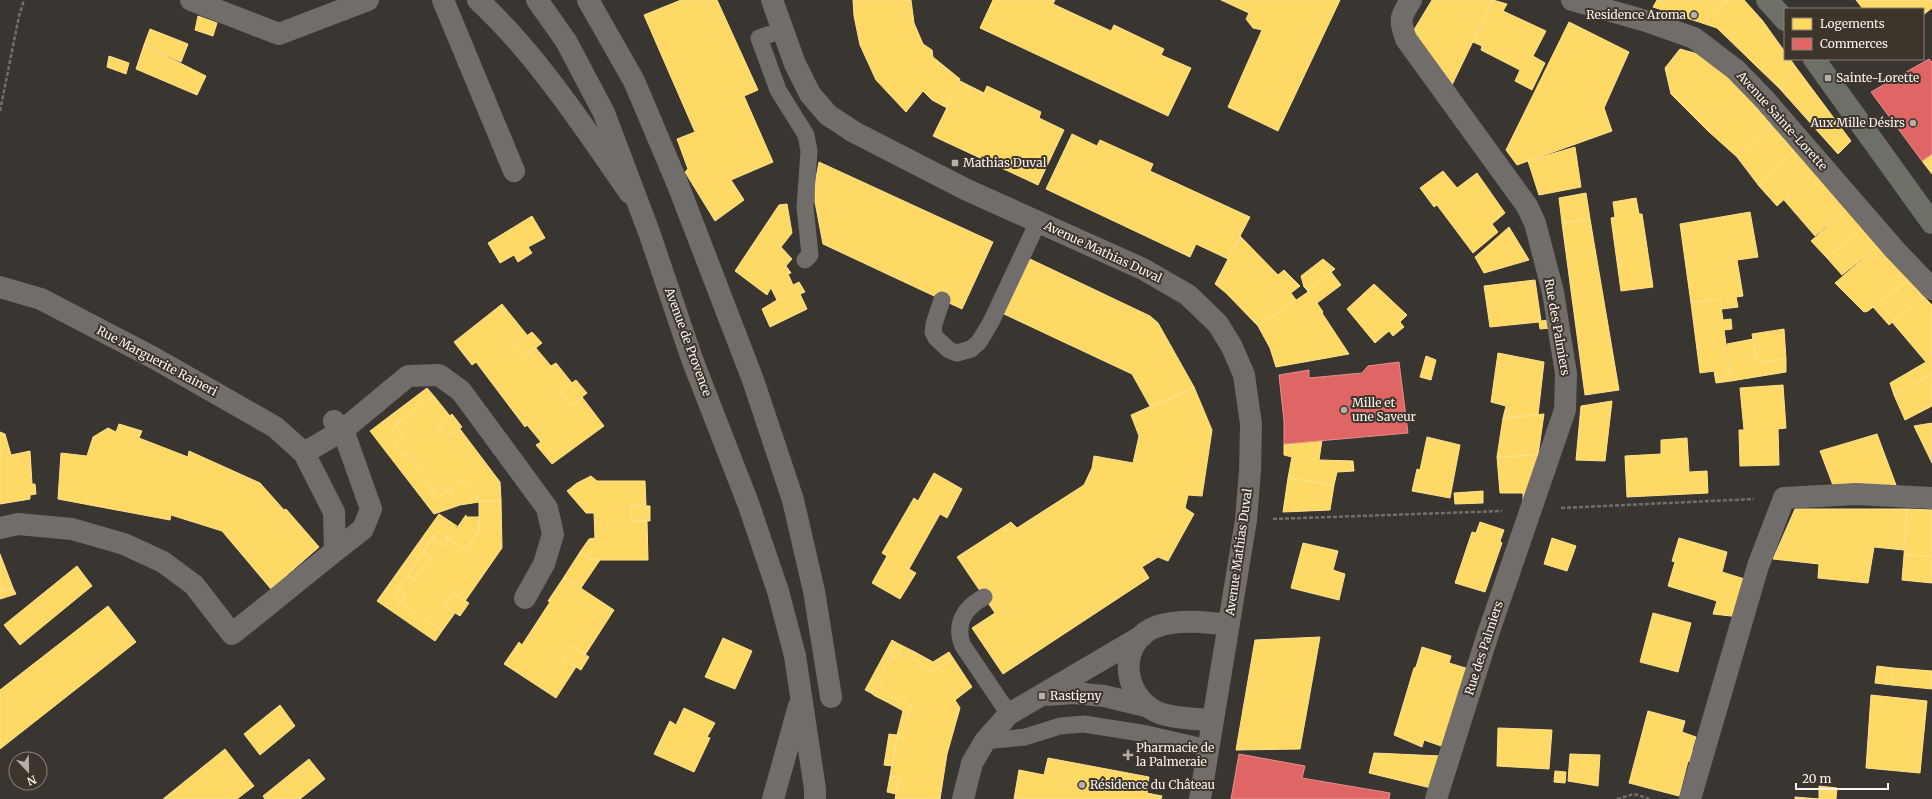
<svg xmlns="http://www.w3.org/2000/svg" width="1932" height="799" font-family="Merriweather,serif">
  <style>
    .homes { fill: #ffd966; stroke: #fde18e }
    .shops { fill: #e06666; stroke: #e7908e }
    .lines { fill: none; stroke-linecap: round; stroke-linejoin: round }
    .path { stroke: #73706c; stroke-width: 2.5; stroke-dasharray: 4 2; stroke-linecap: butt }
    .service { stroke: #706d6a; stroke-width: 17 }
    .minor { stroke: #706d6a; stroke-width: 22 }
    .tertiary { stroke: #706d6a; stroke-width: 22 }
    .secondary { stroke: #706d6a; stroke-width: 22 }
    .primary { stroke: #6c7067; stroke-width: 22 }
    .poi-dot { fill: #b5b0aa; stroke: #3d352c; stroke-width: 1.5 }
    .labels { text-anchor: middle; stroke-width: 4; stroke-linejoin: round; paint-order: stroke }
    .poi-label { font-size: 12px; fill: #f8f3ec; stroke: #3d352c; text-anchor: start }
    .street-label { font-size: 12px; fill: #f8f3ec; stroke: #3d352c }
  </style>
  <rect width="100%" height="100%" fill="#393530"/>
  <!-- homes -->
  <path class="homes" d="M681,0H717L758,90L744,96L773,162L731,180L744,200L715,221L685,172L688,169L677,139L695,132L644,15Z
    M853,0H911L914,23L923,44L932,50L933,57L960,79L947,108L932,100L923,91L906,112L876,80L860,45L854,16Z
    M993,0H1055L1053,4L1111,31L1114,25L1164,49L1161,55L1191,68L1168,116L980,28Z
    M1221,0H1340L1278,131L1228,107L1262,30L1253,28L1246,19L1249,13Z
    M1432,0H1493L1451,87L1412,33Z
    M1493,0L1507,4L1503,11L1546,31L1533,56L1545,63L1532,90L1515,81L1520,70L1481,50L1482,46L1473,42Z
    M1657,0H1728L1702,23L1653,7Z
    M1728,0H1744L1762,20L1785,52V59H1790L1798,70L1780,89L1717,28L1702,23Z
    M1856,0H1932V8L1923,15V9H1863Z
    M198,16L217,23L213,36L195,30Z
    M1569,22L1629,52L1604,108L1612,131L1517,165L1506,150Z
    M150,29L188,44L181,62L144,45Z
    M144,45L206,76L197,95L136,69Z
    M1680,49L1705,56L1745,94L1708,131L1671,94L1665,68Z
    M109,56L129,63L126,74L107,67Z
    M1798,70L1851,141L1838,154L1780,89Z
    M960,81L984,93L987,86L1041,112L1039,118L1064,130L1038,185L933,136Z
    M1745,94L1770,123L1737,157L1708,131Z
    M1770,123L1794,150L1759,186L1737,157Z
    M1072,134L1097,146L1100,140L1153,164L1150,171L1250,217L1228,259L1196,244L1190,257L1046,189Z
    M1575,147L1581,187L1539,195L1528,161Z
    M1794,150L1814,172L1777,206L1759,186Z
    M1932,154V174L1922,161Z
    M819,162L993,242L962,309L823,244L815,202V184Z
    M1443,171L1457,188L1477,173L1505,213L1492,224L1498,232L1473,253L1437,205L1434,207L1420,188Z
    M1814,172L1847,209L1815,236L1784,200Z
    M1586,193L1590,219L1562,223L1559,198Z
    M1636,198L1639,214H1642L1653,287L1621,291L1611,218L1615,217L1613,202Z
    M787,204L792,233L781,247L792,259L777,276L767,295L735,271L779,205Z
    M1847,209L1864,227L1827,258L1811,241Z
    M1750,212L1758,257L1737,260L1743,296L1736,297L1738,307L1722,309L1720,299L1691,303L1680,224Z
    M532,216L545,238L528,247L532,253L518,262L514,255L500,263L488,243Z
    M1590,219L1619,390L1585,395L1562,223Z
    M1509,227L1529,260L1484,273L1475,257Z
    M1864,227L1879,245L1842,275L1827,258Z
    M1240,236L1278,275L1284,270L1300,286L1291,293L1296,300L1258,326L1226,293L1215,284Z
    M1879,245L1909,279L1868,311L1864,312L1835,283Z
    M1030,259L1150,316L1158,323L1194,387L1151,408L1132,374L1004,314Z
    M1323,259L1335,269L1307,290L1304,287L1301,276Z
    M786,266L791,273L788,274L793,285L799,282L805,292L800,294L807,309L770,327L762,309L777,300L771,288L777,276Z
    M1331,272L1341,285L1317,303L1323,312L1322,313L1349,354L1276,367L1270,348L1258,326L1308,292L1307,290Z
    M1909,279L1924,297L1889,325L1873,307Z
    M1535,280L1541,321L1548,320L1550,328L1540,329L1539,322L1490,327L1484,286Z
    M1374,284L1407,315L1400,322L1404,327L1393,336L1389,331L1375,343L1347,309Z
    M1924,297L1932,305V374L1894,395L1890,383L1926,362L1892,322Z
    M1720,299L1723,320L1731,319L1732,329L1724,330L1731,381L1716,383L1714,371L1700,373L1691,303Z
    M502,304L527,335L514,345L524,357L535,347L551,366L556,363L572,383L560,391L571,406L582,397L604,426L552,464L536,445L541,442L527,425L525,427L476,362L472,365L454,342Z
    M1784,329L1786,359L1757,363L1752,334Z
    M532,332L542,343L524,357L514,345Z
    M1753,339L1757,363L1786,359V372L1731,381L1727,344Z
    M1498,353L1544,362L1538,415L1503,418L1506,406L1491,402Z
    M1426,356L1436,360L1431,380L1420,377Z
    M1932,374V406L1905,420L1894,395Z
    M576,380L587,393L571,406L560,391Z
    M1783,385L1786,428L1778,429L1779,465L1740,466L1739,430H1744L1740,388Z
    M1194,387L1212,430L1202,496L1188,495L1185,508L1194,514L1168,561L1158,557L1142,567L1149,578L1003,674L972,628L995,613L957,557L1011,522L1017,528L1084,485L1092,468L1094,456L1133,463L1139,436L1131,415Z
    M427,388L434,396L395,425L403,435L394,442L404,456L409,451L426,474L421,479L437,498L448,491L460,505L434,514L370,431Z
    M434,396L450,416L439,426L448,437L460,429L500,482L501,500L479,502L462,479L448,491L442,485L431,492L421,479L426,474L409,451L404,456L394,442L403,435L395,425Z
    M1612,401L1605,461L1576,460L1581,406Z
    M452,414L462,427L448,437L439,426Z
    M1544,414L1538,455L1497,457L1503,418Z
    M1932,423V463L1914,426Z
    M119,424L142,431L139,438L188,457L189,451L260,483L284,510L286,509L319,547L271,589L222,531L171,515L170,520L58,499L61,453L87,456L93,437L108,428L116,432Z
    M0,432L5,434L11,455L30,451L32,484H35L36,494L30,495V499L0,504Z
    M1877,434L1896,485L1834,488L1820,451Z
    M1427,437L1460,445L1450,498L1412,491L1417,469L1420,470Z
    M1687,438L1689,472L1707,471L1708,493L1627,497L1625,456L1661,454V440Z
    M1322,440L1319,460L1353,461L1354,471L1337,472L1334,485L1288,478L1292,457L1284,455V444Z
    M1538,455L1532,499L1523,502V493H1500L1497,457Z
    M934,473L962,489L947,518L940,514L909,569L916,573L900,599L872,583L887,556L882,553L914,498L918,501Z
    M591,476L597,481H645L646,505H631L632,521H647L648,560H593L580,552L589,539L595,538L594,513H586L567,491L577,483Z
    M1288,478L1334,485L1330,510L1283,512Z
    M462,479L479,502L460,505L448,491Z
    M442,485L448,491L437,498L431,492Z
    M1483,491V503L1455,504L1454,493Z
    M501,500L502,548L465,601L453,593L444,606L455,613L442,631L401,603L406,594L398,589L408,575L415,580L431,557L423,552L432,538L444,546L449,539L466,550L479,530V502Z
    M631,505L650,506V521H632Z
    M1795,509H1907L1904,550L1874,547L1868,583L1818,578L1819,564L1773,559Z
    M1907,509L1932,510V556L1904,555Z
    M439,514L457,526L449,539L438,531L393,597L442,631L435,641L377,601Z
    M466,515V517H479V530L466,550L449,539Z
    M1480,522L1504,530L1500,541L1502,543L1485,592L1455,583L1472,532L1476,533Z
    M438,531L449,539L444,546L432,538Z
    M1552,538L1576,546L1567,571L1544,564Z
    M1679,538L1727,552L1722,572L1751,581L1740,617L1713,614L1717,601L1668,586L1675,562L1672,561Z
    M1303,543L1338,551L1333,570L1345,574L1339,600L1291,588Z
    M423,552L431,557L415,580L408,575Z
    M580,552L593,560H600L581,588L564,577Z
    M0,554L13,588L0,591Z
    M1904,555L1932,556V583L1902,580Z
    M77,566L92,586L20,645L4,625Z
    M564,577L614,610L585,655L573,646L563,659L576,667L556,698L504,664L519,642L522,645L550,602L548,601Z
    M13,588L16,594L0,599V591Z
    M398,589L406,594L401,603L393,597Z
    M453,593L469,603L460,616L444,606Z
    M108,606L136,642L0,749V690Z
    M1653,613L1691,623L1678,672L1640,662Z
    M1320,637L1300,749L1236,750L1255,640Z
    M723,638L752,651L735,689L705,677Z
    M892,640L897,643L871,693L865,690Z
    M897,643L903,646L896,658L891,655Z
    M573,646L589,657L581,670L563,659Z
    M903,646L915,652L911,658L934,671L953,658L972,687L955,700L960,708L947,754L940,799H895L899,778L890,776L897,735L902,737L912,707L891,697L887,702L875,696L882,685L877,682L891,655L896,658Z
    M1422,647L1451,656L1449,663L1469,669L1444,747L1424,740L1422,747L1394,735L1414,668L1416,667Z
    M915,652L933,662L949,652L953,658L934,671L911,658Z
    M1877,666L1893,668L1892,685L1875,683Z
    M1893,668L1932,671V689L1892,685Z
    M877,682L882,685L875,696L871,693Z
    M1871,695L1927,701L1920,773L1866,768Z
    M891,697L912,707L909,714L887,702Z
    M280,705L295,726L260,755L244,734Z
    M684,708L715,723L707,737L710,738L694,772L654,754L670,721L676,725Z
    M903,711L909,714L902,737L897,735Z
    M1648,711L1685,721L1682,732L1696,737L1692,750L1696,751L1692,762L1688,761L1679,796L1629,783Z
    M1498,728L1552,730L1549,769L1497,766Z
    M889,734L897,735L892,766L884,765Z
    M225,749L254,786L237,799H163Z
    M1374,753L1441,756L1431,788L1369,773Z
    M1570,754L1600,755L1598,786L1568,781Z
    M1048,758L1149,777L1147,793L1162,796L1161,799H1014L1019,770L1044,775Z
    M309,759L325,779L300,799H265L263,796Z
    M1555,771L1566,772L1565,783L1554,782Z
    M890,776L899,778L896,794L887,792Z
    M1819,786L1837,788L1836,799H1795V797L1819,799Z"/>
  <!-- shops -->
  <path class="shops" d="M1929,59L1932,62V154L1922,161L1871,92Z
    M1399,362L1408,433L1284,444V421L1279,375L1309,370V378L1362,373L1368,366Z
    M1239,754L1305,766L1302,778L1390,793L1389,799H1231Z"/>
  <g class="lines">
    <!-- path -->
    <path class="path" d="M0,111L19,16L24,0
      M1561,508L1754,499
      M1273,519L1502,511
      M1617,799L1634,794L1650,799"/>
    <!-- service -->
    <path class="service" d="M783,30L759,38L778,90L806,135L809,151L805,207L810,255L805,260
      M942,300L934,324L933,332L936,338L949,350L957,353L971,349L979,342L991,322L1038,222
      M984,597C964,608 954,624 963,646L1009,714
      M985,741L1025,737L1060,726L1084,724L1147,734L1208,748"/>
    <!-- minor -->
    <path class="minor" d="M191,0L279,34L368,0
      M443,0L514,171
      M478,0C538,56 583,126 630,193
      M588,0L634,81L678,185L753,380L793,500L814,591L831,697
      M1411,0C1400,17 1399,20 1406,39L1527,206L1535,223L1553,292L1566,374L1565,410L1488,634L1436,799
      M1572,0L1646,21L1694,38L1736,70L1765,100L1894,249L1932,289
      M0,287L41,299L154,358L275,427L304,453L334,512L335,551L232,634L194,585L163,562L124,544L72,529L18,524L0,528
      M334,421L343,430L371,509L363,529L335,551
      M304,453L343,430L408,376L439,375L461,391L547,508L553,534L544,564L525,598
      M1690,799L1758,566L1784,498L1856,494L1932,498"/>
    <!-- tertiary -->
    <path class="tertiary" d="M1048,695L1074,693L1104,696L1146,706
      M1212,720C1197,719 1170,718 1157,712C1121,695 1117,640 1158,626C1180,619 1206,622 1228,625
      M963,799L972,763L985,741L1009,714L1142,636"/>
    <!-- secondary -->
    <path class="secondary" d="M537,0L566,41L604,113L649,232L692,359L748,503L778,591L795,656L815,789V799
      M772,0L795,64L810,94L828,115L854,132L967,190L1143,269L1188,295L1218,324L1232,347L1244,375L1251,424L1250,471L1246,520L1200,799
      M773,799L799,706"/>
    <!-- primary -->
    <path class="primary" d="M1767,0L1785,20
      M1814,59L1932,223"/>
  </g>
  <!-- markers -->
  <g class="poi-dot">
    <circle cx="1694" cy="15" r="4"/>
    <rect x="1824" y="74" width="8" height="8" rx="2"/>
    <circle cx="1913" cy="123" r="4"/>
    <rect x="951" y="159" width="8" height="8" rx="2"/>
    <circle cx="1344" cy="410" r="4"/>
    <rect x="1038" y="692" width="8" height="8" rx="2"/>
    <path d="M1126 749h4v4h4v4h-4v4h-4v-4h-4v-4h4z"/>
    <circle cx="1082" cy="785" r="4"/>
  </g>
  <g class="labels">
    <!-- poi labels -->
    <g class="poi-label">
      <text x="1686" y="19" text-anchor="end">Residence Aroma</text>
      <text x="1836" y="82">Sainte-Lorette</text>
      <text x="1905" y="127" text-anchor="end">Aux Mille Désirs</text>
      <text x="963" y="167">Mathias Duval</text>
      <text x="1352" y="407">Mille et<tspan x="1352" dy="14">une Saveur</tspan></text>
      <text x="1050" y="700">Rastigny</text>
      <text x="1136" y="752">Pharmacie de<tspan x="1136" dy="14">la Palmeraie</tspan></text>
      <text x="1090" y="789">Résidence du Château</text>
    </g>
    <!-- street labels -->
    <g class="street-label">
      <text transform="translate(1782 121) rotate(48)" y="4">Avenue Sainte-Lorette</text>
      <text transform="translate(1103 252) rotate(25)" y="4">Avenue Mathias Duval</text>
      <text transform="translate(1557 327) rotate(80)" y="4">Rue des Palmiers</text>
      <text transform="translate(688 342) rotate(70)" y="4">Avenue de Provence</text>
      <text transform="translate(157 361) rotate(28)" y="4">Rue Marguerite Raineri</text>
      <text transform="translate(1239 552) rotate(-82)" y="4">Avenue Mathias Duval</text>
      <text transform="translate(1484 648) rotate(-72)" y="4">Rue des Palmiers</text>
    </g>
  </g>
  <!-- legend -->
  <rect x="1784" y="8" width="140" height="52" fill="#3d352c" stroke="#888179"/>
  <rect x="1792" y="18" width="20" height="12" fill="#ffd966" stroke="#888179"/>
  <text x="1820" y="28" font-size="12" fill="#f8f3ec">Logements</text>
  <rect x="1792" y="38" width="20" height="12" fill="#e06666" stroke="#888179"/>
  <text x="1820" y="48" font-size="12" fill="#f8f3ec">Commerces</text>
  <!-- north arrow -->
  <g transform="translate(28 771) rotate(158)"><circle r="19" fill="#3d352c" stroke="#888179"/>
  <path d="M0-3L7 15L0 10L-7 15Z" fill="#b5b0aa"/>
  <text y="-6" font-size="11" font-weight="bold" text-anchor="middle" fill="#f8f3ec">N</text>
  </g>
  <!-- scale -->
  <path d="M1796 783v6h92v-6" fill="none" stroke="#f8f3ec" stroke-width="2"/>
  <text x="1802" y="783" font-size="12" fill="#f8f3ec" stroke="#3d352c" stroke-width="3" paint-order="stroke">20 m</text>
</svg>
